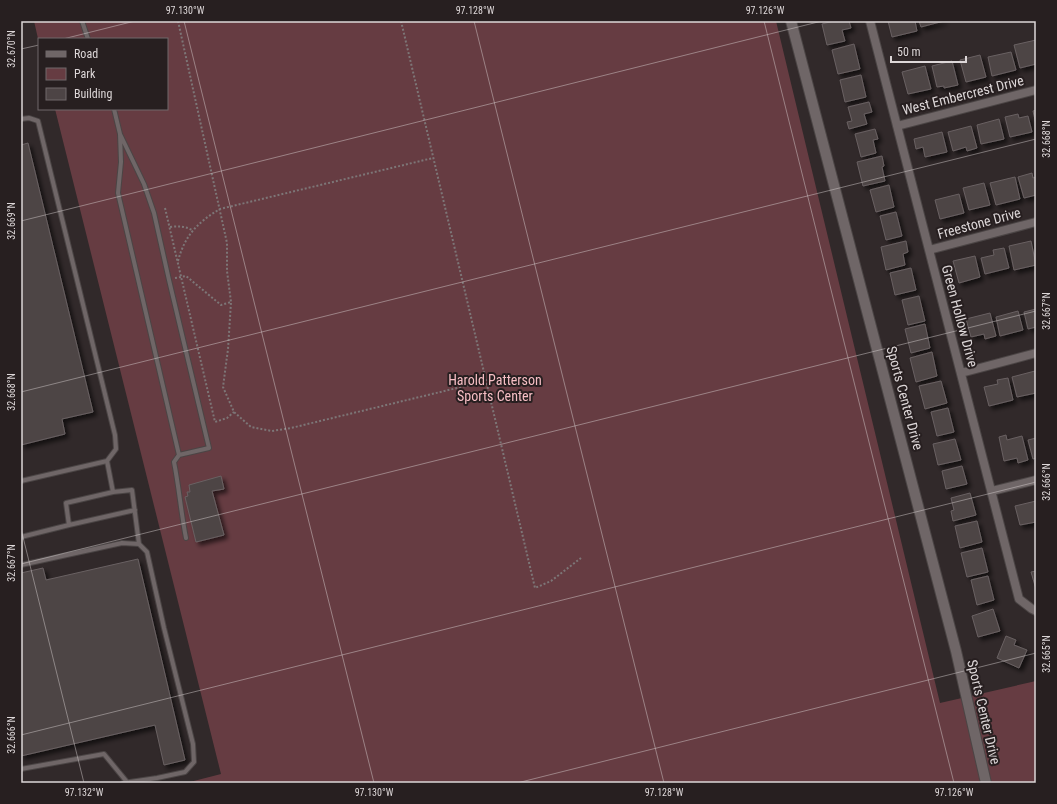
<svg xmlns="http://www.w3.org/2000/svg" width="1057" height="804" font-family="'Roboto Condensed',sans-serif">
  <style>
    .green { fill: #663c42 }
    .building { fill: #4d4445; stroke: #696162; filter: url(#shadow) }
    .lines { fill: none; stroke-linecap: round; stroke-linejoin: round }
    .service-casing { stroke: #4b4545; stroke-width: 6 }
    .minor-casing { stroke: #4b4545; stroke-width: 10 }
    .tertiary-casing { stroke: #4b4545; stroke-width: 12 }
    .path { stroke: #7d7677; stroke-width: 2; stroke-dasharray: 2 2; stroke-linecap: butt }
    .service { stroke: #6f6667; stroke-width: 4 }
    .minor { stroke: #6f6667; stroke-width: 8 }
    .tertiary { stroke: #6f6667; stroke-width: 10 }
    .ticks { fill: none; stroke: #ddd7d8; stroke-width: 1; stroke-opacity: 0.45 }
    .labels { text-anchor: middle; stroke-width: 4; stroke-linejoin: round; paint-order: stroke }
    .street-label { font-size: 14px; fill: #ddd7d8; stroke: #271f20 }
    .park-label { font-size: 14px; fill: #f7bfc5; stroke: #271f20 }
    .neatline { fill: none; stroke: #ddd7d8; stroke-width: 1.5 }
    .ticks-label { font-size: 10px; text-anchor: middle; fill: #ddd7d8 }
  </style>
  <defs>
    <filter id="shadow"><feDropShadow dx="3.5" dy="3.5" stdDeviation="2" flood-color="#0009"/></filter>
  </defs>
  <rect width="100%" height="100%" fill="#31292a"/>
  <!-- green -->
  <path class="green" d="M34,21H776L940,703L1036,681V783H186L221,774L55,109H167V39H39V43Z"/>
  <!-- building -->
  <path class="building" d="M834,21H849L851,28L842,30L845,41L827,45L822,24Z
    M888,21H915L917,31L892,37Z
    M919,21H944L921,27Z
    M1036,40V64L1020,68L1014,45Z
    M854,44L860,69L838,74L832,50Z
    M1011,52L1016,70L992,76L988,57Z
    M980,55L986,77L966,82L960,60Z
    M952,61L958,85L944,88V86L937,87L932,66Z
    M925,66L931,89L908,94L902,72Z
    M861,75L866,97L845,102L840,80Z
    M869,102L872,112L864,114L867,124L849,129L847,122L852,121L848,107Z
    M1036,110V124L1033,111Z
    M1018,114L1019,118L1028,116L1032,132L1010,137L1005,117Z
    M999,119L1004,139L981,144L977,125Z
    M971,126L977,148L967,151L966,147L953,151L948,132Z
    M875,129L878,139L873,140L876,153L861,157L855,134Z
    M942,132L947,152L925,157L923,147L916,149L914,139Z
    M28,143L93,412L62,419L65,434L21,445V145Z
    M882,156L884,166L882,167L885,181L863,186L857,162Z
    M1032,173L1033,178L1036,177V195L1024,198L1018,177Z
    M1015,177L1020,199L996,205L990,183Z
    M984,183L990,205L969,210L963,188Z
    M889,185L894,207L876,212L870,190Z
    M959,194L964,213L940,219L935,200Z
    M896,212L902,236L886,240L880,216Z
    M906,241L908,252L903,254L905,265L886,270L881,247Z
    M1031,241L1036,265L1014,270L1009,246Z
    M1004,248L1009,268L985,274L981,258L994,255L993,250Z
    M975,256L980,277L959,283L953,261Z
    M911,268L916,290L895,295L890,273Z
    M919,296L925,321L908,325L902,300Z
    M1036,309V327L1028,329L1024,312Z
    M1018,311L1023,330L1000,336L996,317Z
    M990,313L996,336L985,339L984,334L971,337L966,319Z
    M925,324L930,348L911,353L905,329Z
    M932,352L937,376L916,382L910,358Z
    M1035,371L1036,393L1017,397L1012,377Z
    M1008,378L1013,400L989,406L984,387L998,384L997,380Z
    M941,381L947,403L925,409L919,386Z
    M948,408L954,432L937,436L931,412Z
    M1006,435L1007,440L1022,436L1028,460L1018,463L1017,458L1004,461L999,437Z
    M1036,438V458L1033,459L1028,440Z
    M955,439L961,460L938,465L933,444Z
    M962,466L967,484L946,489L942,471Z
    M221,476L224,489L212,491L224,535L196,542L185,497L188,496L187,492H190L189,485Z
    M970,493L976,515L953,521L951,511L954,510L951,498Z
    M1036,501V522L1020,525L1015,506Z
    M977,521L982,542L960,548L955,526Z
    M982,548L988,572L967,577L961,553Z
    M138,559L185,760L164,765L155,725L21,756V573L43,568L46,580Z
    M1036,571V589L1031,572Z
    M988,576L994,600L977,605L971,580Z
    M993,609L1000,631L978,637L972,616Z
    M1006,636L1016,640L1014,645L1027,650L1019,668L997,658Z"/>
  <g class="lines">
    <!-- service casing -->
    <g class="service-casing">
      <path id="service" d="M82,21L88,39
        M114,109L120,134L121,162L118,193L179,455L209,448L169,280L154,213L144,184L120,134
        M21,119L29,118L38,121L115,435L116,449L107,461L21,481
        M179,455L174,462C179,487 181,513 186,538
        M107,461L113,492
        M69,525L135,510
        M21,537L69,525L66,503L113,492L132,490L139,544
        M21,565L122,543L139,544L147,552L164,628L193,744L194,762L185,772L157,778L123,783
        M21,769L104,754L127,782"/>
    </g>
    <!-- minor casing -->
    <g class="minor-casing">
      <path id="minor" d="M870,21L1019,599L1032,609L1036,611
        M897,126L1036,90
        M929,250L1036,222
        M961,373L1036,353
        M992,491L1036,480"/>
    </g>
    <!-- tertiary casing -->
    <g class="tertiary-casing">
      <path id="tertiary" d="M791,21L956,651L986,783"/>
    </g>
    <!-- path -->
    <path class="path" d="M178,21L227,243V271L231,302
      M401,21L535,588L551,581L581,558
      M165,208L215,422L227,418L234,412
      M170,227C178,226 185,226 192,230
      M178,261C185,235 198,222 220,209L433,158
      M175,278L186,276L221,305L231,302L228,349L223,387L234,412L251,427L272,431L291,428L486,381"/>
    <!-- service -->
    <use href="#service" class="service"/>
    <!-- minor -->
    <use href="#minor" class="minor"/>
    <!-- tertiary -->
    <use href="#tertiary" class="tertiary"/>
  </g>
  <!-- ticks -->
  <path class="ticks" d="M184,21L374,783M474,21L664,783M764,21L954,783M63,39L135,21M21,49L39,45M21,221L822,21M21,392L1036,139M21,529L84,783M21,564L1036,311M21,735L1036,482M517,783L1036,653"/>
  <g class="labels">
    <!-- street labels -->
    <g class="street-label">
      <text transform="translate(963 95) rotate(-14)" y="5">West Embercrest Drive</text>
      <text transform="translate(979 223) rotate(-15)" y="5">Freestone Drive</text>
      <text transform="translate(960 316) rotate(75)" y="5">Green Hollow Drive</text>
      <text transform="translate(905 398) rotate(75)" y="5">Sports Center Drive</text>
      <text transform="translate(984 712) rotate(77)" y="5">Sports Center Drive</text>
    </g>
    <!-- park labels -->
    <g class="park-label">
      <text x="495" y="385">Harold Patterson<tspan x="495" dy="16">Sports Center</tspan></text>
    </g>
  </g>
  <!-- border -->
  <rect width="1057" height="804" fill="none" stroke="#271f20" stroke-width="44"/>
  <!-- legend -->
  <rect x="38" y="38" width="130" height="72" fill="#271f20" stroke="#70696a"/>
  <rect x="46" y="51" width="20" height="6" fill="#6f6667" stroke="#70696a"/>
  <text x="74" y="58" font-size="12" fill="#ddd7d8">Road</text>
  <rect x="46" y="68" width="20" height="12" fill="#663c42" stroke="#70696a"/>
  <text x="74" y="78" font-size="12" fill="#ddd7d8">Park</text>
  <rect x="46" y="88" width="20" height="12" fill="#4d4445" stroke="#70696a"/>
  <text x="74" y="98" font-size="12" fill="#ddd7d8">Building</text>
  <!-- scale -->
  <path d="M891 56v6h75v-6" fill="none" stroke="#ddd7d8" stroke-width="2"/>
  <text x="897" y="56" font-size="12" fill="#ddd7d8" stroke="#271f20" stroke-width="3" paint-order="stroke">50 m</text>
  <rect x="22" y="22" width="1013" height="760" class="neatline"/>
  <g class="ticks-label">
    <text x="185" y="14">97.130°W</text>
    <text x="475" y="14">97.128°W</text>
    <text x="765" y="14">97.126°W</text>
    <text transform="translate(11 49) rotate(-90)" y="4">32.670°N</text>
    <text transform="translate(1046 139) rotate(-90)" y="4">32.668°N</text>
    <text transform="translate(11 221) rotate(-90)" y="4">32.669°N</text>
    <text transform="translate(1046 311) rotate(-90)" y="4">32.667°N</text>
    <text transform="translate(11 392) rotate(-90)" y="4">32.668°N</text>
    <text transform="translate(1046 482) rotate(-90)" y="4">32.666°N</text>
    <text transform="translate(11 563) rotate(-90)" y="4">32.667°N</text>
    <text transform="translate(1046 654) rotate(-90)" y="4">32.665°N</text>
    <text transform="translate(11 735) rotate(-90)" y="4">32.666°N</text>
    <text x="84" y="796">97.132°W</text>
    <text x="374" y="796">97.130°W</text>
    <text x="664" y="796">97.128°W</text>
    <text x="954" y="796">97.126°W</text>
  </g>
</svg>
